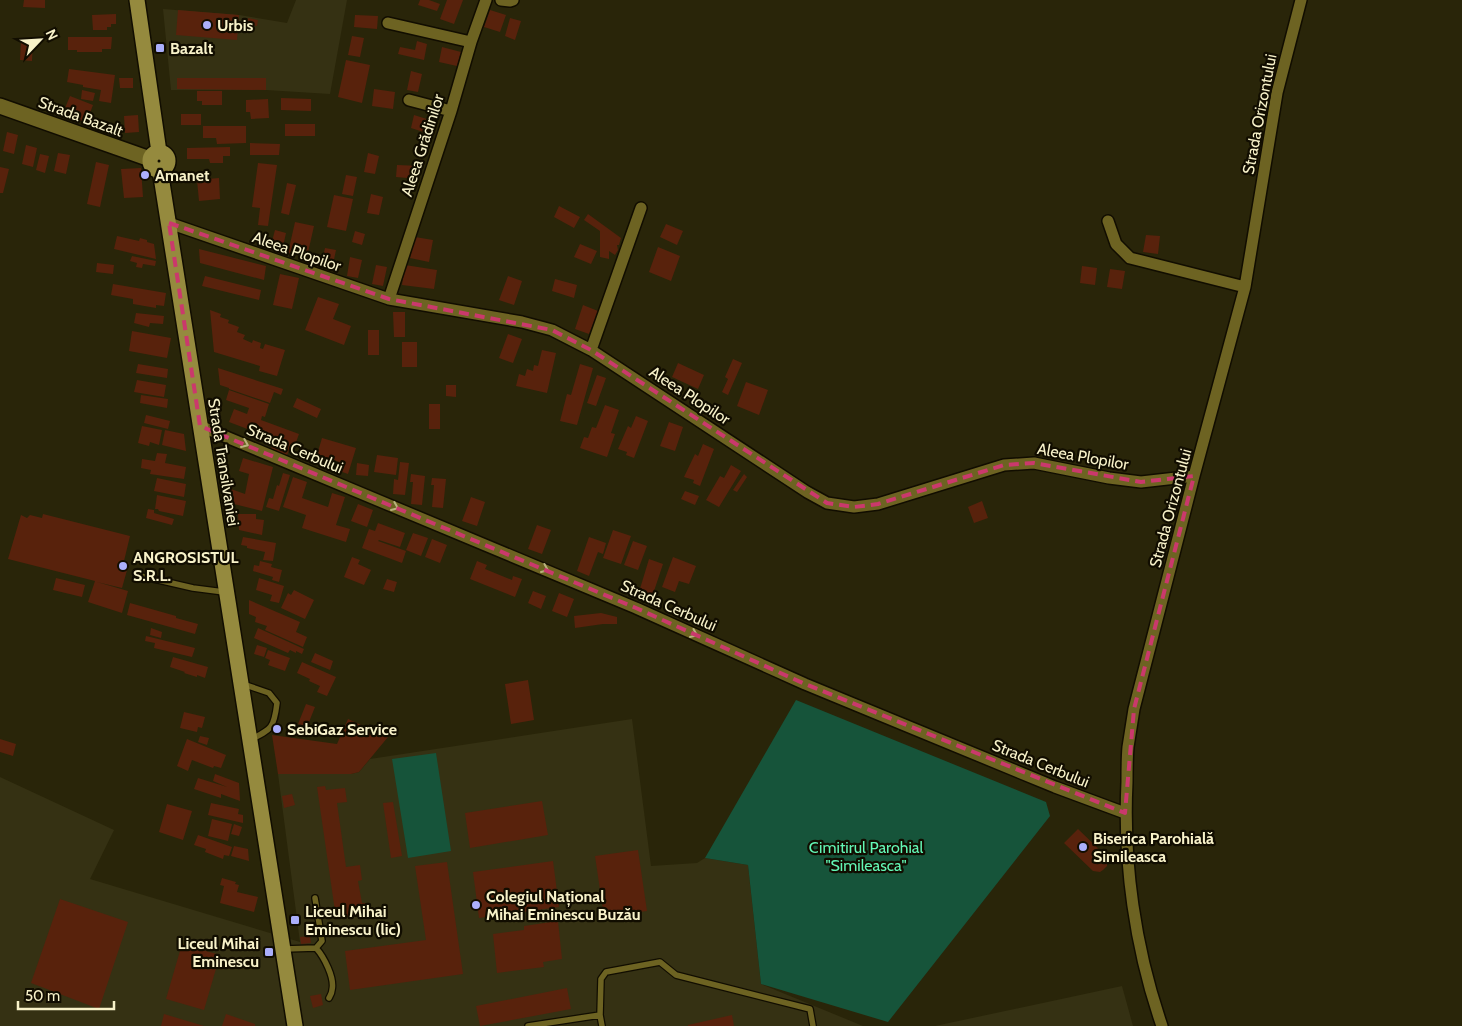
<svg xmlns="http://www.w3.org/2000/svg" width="1462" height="1026" font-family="Cabin,sans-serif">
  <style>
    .built { fill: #353113 }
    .green { fill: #16543a }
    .building { fill: #58220c }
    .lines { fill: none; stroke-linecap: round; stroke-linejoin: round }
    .lane-casing { stroke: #110d00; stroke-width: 8 }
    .street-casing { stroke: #110d00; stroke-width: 14 }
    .secondary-casing { stroke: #110d00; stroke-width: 18 }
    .primary-casing { stroke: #110d00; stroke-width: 18 }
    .lane { stroke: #6d6322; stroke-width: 5.5 }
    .street { stroke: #6d6322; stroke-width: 11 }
    .secondary { stroke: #6d6322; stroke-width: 15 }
    .primary { stroke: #958a3e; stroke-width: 15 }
    .oneway { stroke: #b9b27e }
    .marked { fill: none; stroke: #ca396c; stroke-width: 4; stroke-dasharray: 10 6; stroke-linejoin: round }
    .poi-dot { fill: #abaffb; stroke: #110d00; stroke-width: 2 }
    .labels { text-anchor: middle; stroke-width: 4.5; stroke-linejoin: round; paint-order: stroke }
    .poi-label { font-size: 16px; font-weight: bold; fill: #f8f2c9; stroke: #110d00; text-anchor: start }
    .street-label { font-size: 16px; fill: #f8f2c9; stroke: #110d00 }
    .park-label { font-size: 16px; fill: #63f7b5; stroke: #110d00 }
  </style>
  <rect width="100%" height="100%" fill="#292509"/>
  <!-- built -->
  <path class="built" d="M296,0H347L330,94L266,90H171L163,9L239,15L287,23Z
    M632,719L651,866L697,863L705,858L748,865L761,984L863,1026H0V777L114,830L90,879L300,942L278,774H351L359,772L370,759Z
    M1122,986L1133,1026H935Z"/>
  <!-- green -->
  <path class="green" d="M796,700L1046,802L1050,816L888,1022L761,984L748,865L705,858Z
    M436,753L451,851L408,858L392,759Z"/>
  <!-- building -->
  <path class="building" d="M24,0H45V8L23,7Z
    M420,0H429L440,4L437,11L418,5Z
    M447,0H463L454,24L440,19Z
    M178,10L239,15L237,40L176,35Z
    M490,10L506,15L500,32L484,27Z
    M116,14V24H111V27H107V30H93L92,15Z
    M355,15L378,16L377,29L354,27Z
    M248,18L258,20L257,26L247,24Z
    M510,18L521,21L515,40L505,36Z
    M352,36L364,38L360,57L348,55Z
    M68,37H112L111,49H102V52H77V50H68Z
    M21,41H33L32,61L20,60Z
    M417,41L427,44L424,60L398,54L400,47L415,50Z
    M442,47L461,52L457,66L439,62Z
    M346,60L370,65L362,103L338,97Z
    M69,69L115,75L111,103L99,101L101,90L83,87V85L67,82Z
    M411,71L422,74L418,92L407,90Z
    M119,78H133V88H120Z
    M177,78H266V90L177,89Z
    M374,89L395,92L393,109L372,106Z
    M82,90L95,93L93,101L81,99Z
    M197,91H222V105H202V101H197Z
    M70,96L93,105L88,118L85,116L83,122L63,113Z
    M281,98L311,99V111L281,110Z
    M268,99L269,118L251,119L250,112H246V100Z
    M181,114H201V125H181Z
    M138,115L139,132L125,133L124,116Z
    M414,115L436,122L433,135L411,128Z
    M285,124H315V136H285Z
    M203,126H246V143L217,144L216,138H203Z
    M7,132L18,135L14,154L3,151Z
    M250,143L280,144L279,155H250Z
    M26,145L37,148L33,167L22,164Z
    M230,147V156H223V163H210L209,159H187V148Z
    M58,153L70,155L66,174L54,171Z
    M368,153L379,156L375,174L364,172Z
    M40,154L49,156L45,173L36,170Z
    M96,162L109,165L100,207L87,204Z
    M258,163L277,165L268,226L258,225L260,208L252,207Z
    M397,165L420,166L419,179L396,177Z
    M0,167L9,169L3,193H0Z
    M141,168L143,197L124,198L121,169Z
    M346,175L357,177L353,196L342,194Z
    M219,178L220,199L199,201L197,180Z
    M287,183L296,185L289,215L281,213Z
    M371,194L383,197L379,215L367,213Z
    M334,195L353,199L346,231L327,227Z
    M559,206L580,217L574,228L554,217Z
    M588,214L621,238L619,245H617L618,250L615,255L609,251V259L600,257V231L584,220Z
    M295,222L314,226L307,257L288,253Z
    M666,224L683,231L677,245L660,237Z
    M275,230L286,233L282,251L270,249Z
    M355,231L365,234L362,245L352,242Z
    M1146,235L1160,236L1158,254L1143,252Z
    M117,236L139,241L140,238L147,240V242L154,244L156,259L114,249Z
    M415,237L433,240L429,262L410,258Z
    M580,244L597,251L591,264L574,257Z
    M658,247L680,256L671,281L649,272Z
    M325,248L336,250L332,269L321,266Z
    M199,249L266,266L264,280L200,263Z
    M132,256L156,261L155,266L143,264L142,268L136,267L137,263L130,261Z
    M350,257L362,260L358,278L347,276Z
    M97,263L114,265L113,274L96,272Z
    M376,265L387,267L383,286L372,284Z
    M405,265L437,270L434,289L402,285Z
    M1082,266L1097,268L1095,285L1080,283Z
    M1110,269L1125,271L1122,289L1107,287Z
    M280,274L299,278L292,309L273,305Z
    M205,276L261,290L259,300L202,286Z
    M508,276L522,281L514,305L499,300Z
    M555,279L577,285L574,298L552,291Z
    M113,284L166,293L164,306L156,305V308L133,304V299L111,295Z
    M318,297L339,304L333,319L351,326L344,345L305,330Z
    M583,305L598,311L589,334L575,329Z
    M210,310L221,314L220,317L229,320L228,323L239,327L237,332L245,335L243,339L252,343L253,340L261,343L260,348L263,349L265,344L285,350L277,376L259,371L260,366L214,352Z
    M393,312H405V337H394Z
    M136,313L164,316L163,324L150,323L149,327L134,323Z
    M368,330H379V355H368Z
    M132,331L171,338L167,358L129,351Z
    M508,334L522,339L513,363L499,358Z
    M402,342H417V367H402Z
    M542,350L556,353L547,393L516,386L519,374L525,376L527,369L533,371L534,365L538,366Z
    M733,359L742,363L728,395L722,392L728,379L725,377Z
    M678,363L704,375L698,389L672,377Z
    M138,364L168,369L167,378L136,373Z
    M580,364L593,368L577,425L560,421L567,394L571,395Z
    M218,368L283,389L281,395L274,392L270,403L229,389V388L220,385Z
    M597,375L606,378L596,406L587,403Z
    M137,380L166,385L164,397L134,392Z
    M746,382L768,390L759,415L737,406Z
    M446,385H456V397L446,396Z
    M229,390L269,404L265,417L262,416L261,420L299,434L295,445L291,444L286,458L276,454L277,451L271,449L274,439L229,422L234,409L247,414L249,408L226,400Z
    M141,395L168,399L167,408L140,403Z
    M297,398L321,409L317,418L293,407Z
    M429,404H440V429H429Z
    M605,405L619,410L611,433L615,434L607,457L580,448L584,437L588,438L592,427L596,428Z
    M146,415L170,421L168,429L144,423Z
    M636,416L648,421L634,458L626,455L627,452L618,449L628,426L631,428Z
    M669,422L683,427L675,451L660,446Z
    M142,426L162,430L159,445L150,442L149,446L138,443Z
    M165,430L184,434L186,451L162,445Z
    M322,438L356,448L348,474L337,470L339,462L317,455Z
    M703,444L714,449L700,486L693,483L694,480L684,477L695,454L698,456Z
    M157,453L167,454L165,463L186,467L184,479L150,474L151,470L141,468L142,459L155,461Z
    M377,455L398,458L396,475L374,472Z
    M243,458L273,467L262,511L230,503L228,488L245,494L249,474L239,471Z
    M400,462L409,463L405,495L393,494L394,479L398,480Z
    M357,463L369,465L368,476L356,475Z
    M731,465L741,471L719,507L706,500L720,476L724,478Z
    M283,473L290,475L279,511L266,507L269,498L273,499L277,485L279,486Z
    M411,474L425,476L422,505L411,504L413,482H410Z
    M744,474L747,477L737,492L733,490Z
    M293,477L307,482L302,498L328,507L332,493L345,497L336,525L350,529L346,542L302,528L306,515L283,507Z
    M157,478L186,484L184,497L154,491Z
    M432,478L446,479L443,508L432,507L434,485H431Z
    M685,491L699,496L695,505L681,499Z
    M157,495L186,501L183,516L159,511L158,509H155Z
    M471,497L485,502L477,526L462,521Z
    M982,501L988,518L974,523L968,507Z
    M358,504L373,510L367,527L351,521Z
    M148,509L154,510V513L174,519L172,525L146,518Z
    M43,514L130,536L124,561L129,563L122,588L97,582L128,591L122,613L88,602L95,581L8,559L21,515L27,518L30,515L42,518Z
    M238,514H256V519L264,520L262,535L239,530Z
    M378,523L405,533L400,547L379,540L378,541L406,551L402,563L362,548L369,529L375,531Z
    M537,525L551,530L542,554L528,549Z
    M613,530L631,536L621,564L603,558Z
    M413,533L428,538L421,556L406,550Z
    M243,537L276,543L273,561L263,560L265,552L247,548V546L241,545Z
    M589,537L606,543L603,554L598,552L589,576L577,571Z
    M432,539L447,545L440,563L425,557Z
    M633,541L647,546L638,570L624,565Z
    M352,557L360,560L358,564L371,570L364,585L344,577Z
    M673,557L696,566L689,584L679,581L675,592L662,587Z
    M649,559L663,564L652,597L639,592Z
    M260,561L272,564L271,567L282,570L279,582L272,580L273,577L253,571L254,565L259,566Z
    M477,561L487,565L485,569L512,580L513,576L522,579L515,597L470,579Z
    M56,578L85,585L82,597L53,590Z
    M259,578L284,586L279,603L270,601L272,595L256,590Z
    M387,579L397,582L394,592L383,589Z
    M294,590L314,600L305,619L281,608L288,593L291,595Z
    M533,591L546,596L541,609L528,603Z
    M559,593L574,599L567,617L552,611Z
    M249,600L300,622L296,632L307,637L303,647L265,630L267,626L255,622L256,617L249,614Z
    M130,603L176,616V618L198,624L195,634L127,615Z
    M601,613L617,617V624H603L575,628L574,616Z
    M151,628L162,632L161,638L150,635Z
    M258,628L304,649L302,654L296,651V653L290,650L288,653L254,638Z
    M146,636L195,648L192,657L154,648L155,643L145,641Z
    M257,645L267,648L264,657L254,654Z
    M268,650L290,658L285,671L268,665L270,660L265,658Z
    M315,653L333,661L330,670L311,662Z
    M173,657L208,667L205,678L197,675V677L184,673L185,672L170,667Z
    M302,662L336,677L327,696L317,692L320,686L309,681L310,679L297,673Z
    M528,680L534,720L511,724L505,684Z
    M306,704L315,707L307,727L298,724Z
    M184,712L205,717L202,728L198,727L197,732L180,728Z
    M348,719L388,737L359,772L351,774H278L272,735L337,744Z
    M200,736L209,738L207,745L198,742Z
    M0,739L16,744L13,756L0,752Z
    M187,739L226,755L221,768L214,766L213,768L192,760L188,771L177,766Z
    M215,774L239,783L240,801L221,794V798L194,789L198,778L227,787L213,781Z
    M325,786L326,790L345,788L347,802L337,803L346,867L360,865L362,880L358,881L362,903H365L367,914L336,918L317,787Z
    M292,794L295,805L284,808L282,796Z
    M542,801L548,835L470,848L465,813Z
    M393,802L402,856L391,858L383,803Z
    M211,803L239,809L238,814L243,815V823L208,815Z
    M167,804L192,811L183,840L159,832Z
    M212,819L232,824L228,841L208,836Z
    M234,824L242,827L239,836L231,834Z
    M1078,829L1106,856L1107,859V866L1103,870L1100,872L1093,871L1064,843Z
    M198,835L232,847L229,856L224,855L223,859L205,852L206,849L194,845Z
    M234,846L248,849L249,861L231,856Z
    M638,850L647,911L604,917L595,856Z
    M553,861L559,907L479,918L473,872Z
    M447,862L463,974L350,990L345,951L426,940L415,866Z
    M222,878L236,882L235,884L239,885L237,892L258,897L254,912L220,903L224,886L220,885Z
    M60,899L128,922L99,1009L31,983Z
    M558,921L562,959L543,962L544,967L497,973L493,934L524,930V926Z
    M310,936L311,943L301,944L300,937Z
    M182,944L220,955L204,1010L166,999Z
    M567,988L571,1009L480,1026L476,1006Z
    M321,994L323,1005L313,1008L310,996Z
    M164,1014L204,1026H161Z
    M226,1014L255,1024V1026H222Z
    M732,1015L734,1026H688V1025Z"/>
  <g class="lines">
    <!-- lane casing -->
    <g class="lane-casing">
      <path id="lane" d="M141,576L193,588L224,592
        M243,684L269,693L277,703C274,728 272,729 250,740
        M315,898L322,941L316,948
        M284,949L316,948C324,957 335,978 332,990C332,993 330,996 329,998
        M528,1026L600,1015
        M602,1026L600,1015L601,979L606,972L660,962L676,975L810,1009L813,1026"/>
    </g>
    <!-- street casing -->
    <g class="street-casing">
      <path id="street" d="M501,0L510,1L513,0
        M388,23L471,42
        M409,100L451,111
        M1108,221L1116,244L1130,258L1245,287
        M169,223L389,299L522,322L552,330L591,350L807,492L827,503L854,507L878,504L1004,465L1034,463L1109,478L1141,482L1194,476
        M389,299L451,111L471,42L486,0
        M591,350L641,208
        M200,426L636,608L805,684L1055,787L1125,813
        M1162,1026C1135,948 1123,863 1127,782C1127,770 1127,758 1128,747C1130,735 1132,722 1134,709L1194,476L1245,287L1277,93L1301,0"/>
    </g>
    <!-- secondary casing -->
    <g class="secondary-casing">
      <path id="secondary" d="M0,106L150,159"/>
    </g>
    <!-- primary casing -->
    <g class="primary-casing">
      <path id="primary" d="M137,0L159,152
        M150 161a9 9 0 1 1 18 0a9 9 0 1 1-18 0Z
        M160,170L295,1026"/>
    </g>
    <!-- lane -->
    <use href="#lane" class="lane"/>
    <!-- street -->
    <use href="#street" class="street"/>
    <!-- secondary -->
    <use href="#secondary" class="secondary"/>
    <!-- primary -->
    <use href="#primary" class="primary"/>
  </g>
  <!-- one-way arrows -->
  <defs><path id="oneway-chevron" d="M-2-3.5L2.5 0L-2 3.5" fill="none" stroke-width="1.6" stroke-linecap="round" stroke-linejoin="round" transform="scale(1.25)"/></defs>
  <g class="oneway">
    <use href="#oneway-chevron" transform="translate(245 444) rotate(23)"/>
    <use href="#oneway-chevron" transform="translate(395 507) rotate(23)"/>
    <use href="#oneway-chevron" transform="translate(545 569) rotate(23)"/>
    <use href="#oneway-chevron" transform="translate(694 634) rotate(24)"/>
  </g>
  <!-- marked area -->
  <path class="marked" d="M169,223L389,299L552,330L591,350L827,503L854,507L878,504L1004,465L1034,463L1141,482L1194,476L1134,709L1125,813L805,684L636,608L200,426Z"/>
  <!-- markers -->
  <g class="poi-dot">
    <circle cx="207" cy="25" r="5"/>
    <rect x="155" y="43" width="10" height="10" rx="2.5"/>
    <circle cx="145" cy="175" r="5"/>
    <circle cx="123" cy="566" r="5"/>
    <circle cx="277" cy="729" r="5"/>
    <circle cx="1083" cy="847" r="5"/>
    <circle cx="476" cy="905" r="5"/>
    <rect x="290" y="915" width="10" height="10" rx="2.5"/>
    <rect x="264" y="947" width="10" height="10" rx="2.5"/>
  </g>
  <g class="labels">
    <!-- poi labels -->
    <g class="poi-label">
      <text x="217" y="31">Urbis</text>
      <text x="170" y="54">Bazalt</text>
      <text x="155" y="181">Amanet</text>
      <text x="133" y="563">ANGROSISTUL<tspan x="133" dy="18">S.R.L.</tspan></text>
      <text x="287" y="735">SebiGaz Service</text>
      <text x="1093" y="844">Biserica Parohială<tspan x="1093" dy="18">Simileasca</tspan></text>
      <text x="486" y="902">Colegiul Național<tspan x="486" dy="18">Mihai Eminescu Buzău</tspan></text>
      <text x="305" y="917">Liceul Mihai<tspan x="305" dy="18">Eminescu (lic)</tspan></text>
      <text x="259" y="949" text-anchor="end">Liceul Mihai<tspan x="259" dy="18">Eminescu</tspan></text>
    </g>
    <!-- street labels -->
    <g class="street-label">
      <text transform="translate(1259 114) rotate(-79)" y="6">Strada Orizontului</text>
      <text transform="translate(81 116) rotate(20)" y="6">Strada Bazalt</text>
      <text transform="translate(422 145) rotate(-72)" y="6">Aleea Grădinilor</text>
      <text transform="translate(297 251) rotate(19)" y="6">Aleea Plopilor</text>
      <text transform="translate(690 395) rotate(33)" y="6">Aleea Plopilor</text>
      <text transform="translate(295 448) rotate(23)" y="6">Strada Cerbului</text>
      <text transform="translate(1083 456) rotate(10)" y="6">Aleea Plopilor</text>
      <text transform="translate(224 462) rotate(81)" y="6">Strada Transilvaniei</text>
      <text transform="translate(1170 508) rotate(-75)" y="6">Strada Orizontului</text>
      <text transform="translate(669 605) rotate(24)" y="6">Strada Cerbului</text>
      <text transform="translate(1041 763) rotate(22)" y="6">Strada Cerbului</text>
    </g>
    <!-- park labels -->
    <g class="park-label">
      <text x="866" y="853">Cimitirul Parohial<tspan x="866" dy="18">"Simileasca"</tspan></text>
    </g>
  </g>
  <!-- north arrow -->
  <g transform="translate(40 40) rotate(65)" stroke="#110d00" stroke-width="4" paint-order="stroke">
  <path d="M0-4L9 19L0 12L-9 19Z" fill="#f8f2c9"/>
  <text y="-8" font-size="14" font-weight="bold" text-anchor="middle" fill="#f8f2c9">N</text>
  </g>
  <!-- scale -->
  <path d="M18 1001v8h96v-8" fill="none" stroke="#f8f2c9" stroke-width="2.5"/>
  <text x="25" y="1001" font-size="15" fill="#f8f2c9" stroke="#110d00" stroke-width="4" paint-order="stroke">50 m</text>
</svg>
